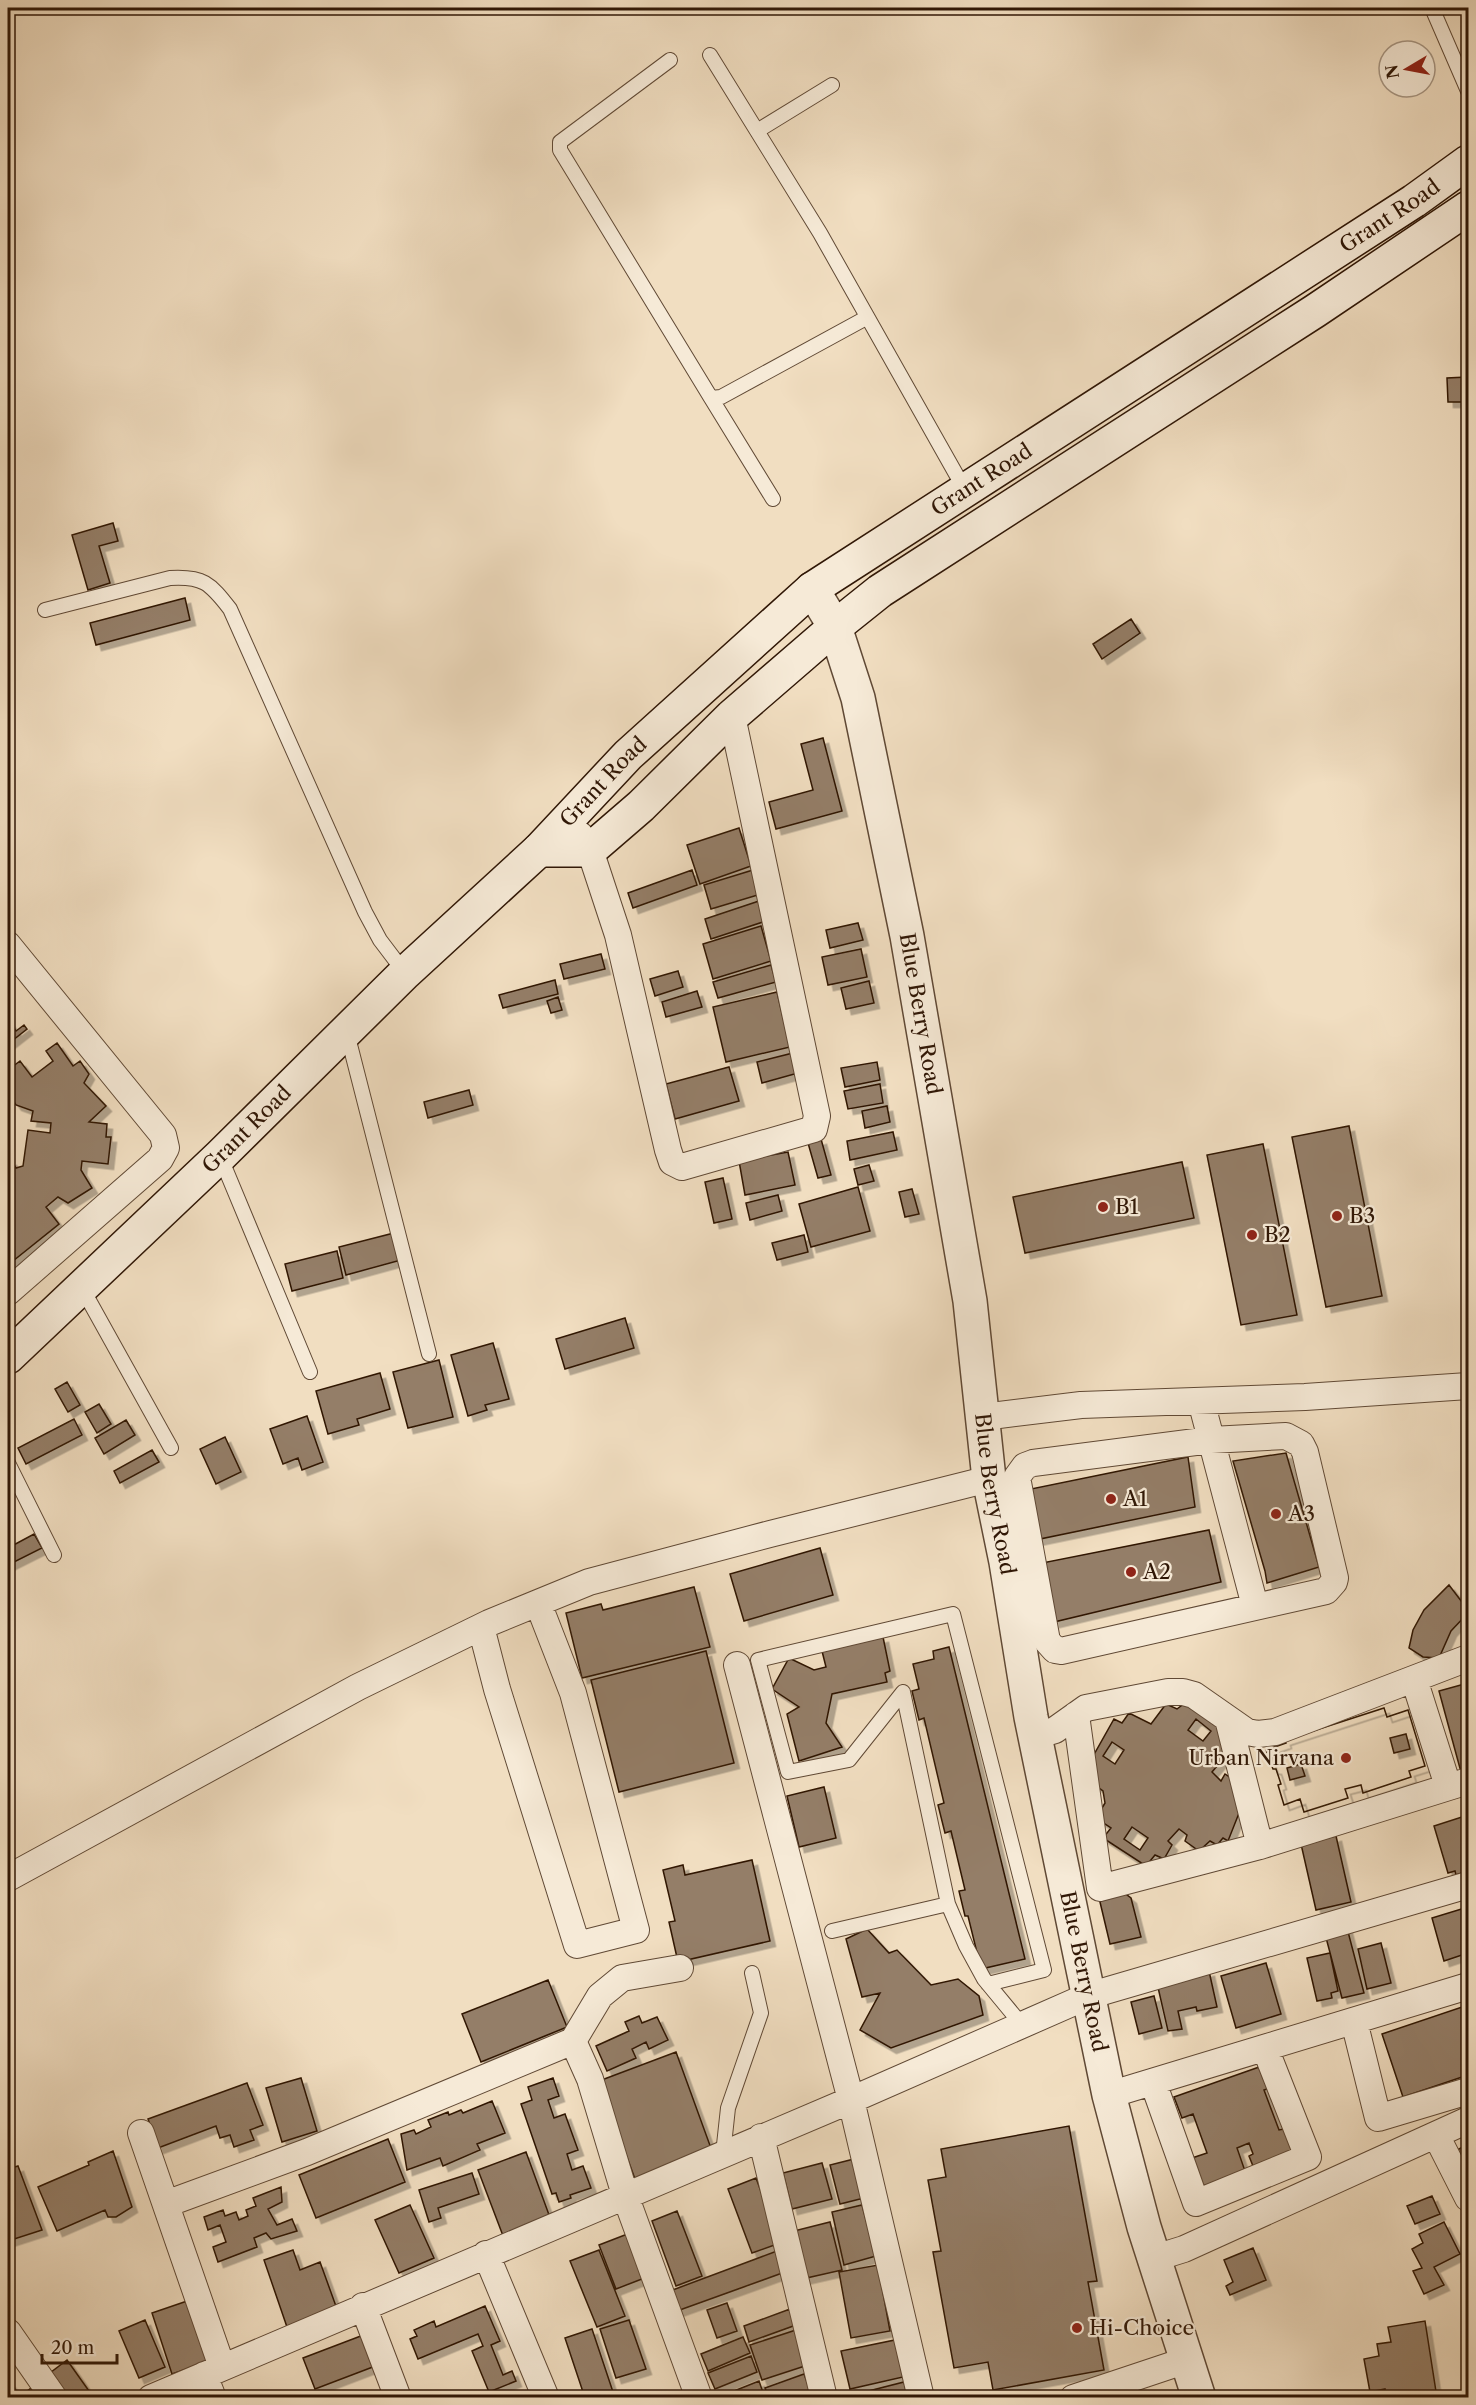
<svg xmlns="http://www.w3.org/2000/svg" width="1476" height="2405" font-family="'Libre Caslon Text',serif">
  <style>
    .building { fill: #947e67; stroke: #301706; stroke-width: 1.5; fill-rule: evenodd; filter: url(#shadow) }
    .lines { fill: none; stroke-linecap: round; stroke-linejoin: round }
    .service-casing { stroke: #604935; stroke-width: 16 }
    .minor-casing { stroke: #604935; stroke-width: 28 }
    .tertiary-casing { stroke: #604935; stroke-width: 36 }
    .secondary-casing { stroke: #301706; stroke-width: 36 }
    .service { stroke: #f6ead7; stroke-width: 14 }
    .minor { stroke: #f6ead7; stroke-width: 26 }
    .tertiary { stroke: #f6ead7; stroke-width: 33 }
    .secondary { stroke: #f6ead7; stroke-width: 33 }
    .poi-dot { fill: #8f2418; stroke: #f6ead7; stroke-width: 2 }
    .labels { text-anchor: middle; stroke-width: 4.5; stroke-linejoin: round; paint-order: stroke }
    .street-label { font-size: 21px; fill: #301706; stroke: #f6ead7 }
    .poi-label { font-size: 21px; fill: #301706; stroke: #f6ead7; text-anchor: start }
  </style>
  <defs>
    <filter id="shadow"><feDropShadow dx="5.5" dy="5.5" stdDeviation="0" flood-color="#0004"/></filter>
  </defs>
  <rect width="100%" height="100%" fill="#f1dec1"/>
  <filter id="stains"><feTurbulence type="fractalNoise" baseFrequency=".00333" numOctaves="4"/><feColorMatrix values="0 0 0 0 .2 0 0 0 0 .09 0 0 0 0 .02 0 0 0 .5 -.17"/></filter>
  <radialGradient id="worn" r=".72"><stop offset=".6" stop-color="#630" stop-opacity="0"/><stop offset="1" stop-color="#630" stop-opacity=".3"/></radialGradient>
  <!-- building -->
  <path class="building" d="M1467,367H1468V406V402H1448L1447,378L1467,377Z
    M113,523L118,541L99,546L110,583L88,590L72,535Z
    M185,598L190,620L96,645L90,623Z
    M1131,619L1140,633L1102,659L1093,644Z
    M823,738L842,811L776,829L769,802L813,790L801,744Z
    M739,828L751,866L700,884L687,845Z
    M692,870L697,885L633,908L628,893Z
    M753,870L761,894L711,909L704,885Z
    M759,901L766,921L711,939L705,919Z
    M858,923L863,940L830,948L826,930Z
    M761,926L771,961L713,979L703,944Z
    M861,949L867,977L828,985L822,957Z
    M601,954L605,969L564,979L560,964Z
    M771,965L776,982L718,998L713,982Z
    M678,971L683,987L655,996L650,979Z
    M555,980L558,994L503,1008L499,995Z
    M869,981L874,1003L846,1009L841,988Z
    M697,991L702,1007L666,1017L662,1002Z
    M777,992L790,1047L726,1062L713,1007Z
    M558,997L562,1010L551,1013L547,1001Z
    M8,1020L16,1031L24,1025L27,1029L8,1044Z
    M57,1043L73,1066L80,1061L89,1074L84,1083L106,1106L89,1122L107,1124L106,1137H111L108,1164L82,1161L81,1170L92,1188L68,1203L58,1197L46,1207L59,1224L8,1265V1163L11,1160L16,1168L23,1166L28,1130L50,1133L51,1123L31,1121L33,1111L16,1105L8,1093V1070L20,1061L32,1077L53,1061L46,1051Z
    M793,1053L798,1073L762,1083L757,1062Z
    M877,1062L880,1080L845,1087L841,1068Z
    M729,1067L739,1101L675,1119L666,1084Z
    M880,1084L883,1103L848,1109L844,1091Z
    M469,1090L473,1105L428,1118L424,1102Z
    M887,1106L890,1122L865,1128L862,1111Z
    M1349,1126L1382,1296L1326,1307L1292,1137Z
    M893,1132L897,1150L850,1160L847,1141Z
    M821,1139L831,1175L818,1178L808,1143Z
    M1263,1144L1297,1315L1241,1325L1207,1155Z
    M788,1152L795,1185L745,1195L739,1161Z
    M1182,1162L1194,1218L1025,1253L1013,1197Z
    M869,1165L874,1181L858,1185L854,1169Z
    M723,1178L732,1219L714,1223L705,1182Z
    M858,1187L870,1231L811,1247L799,1204Z
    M912,1189L919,1214L905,1217L899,1192Z
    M778,1195L782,1211L750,1220L746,1203Z
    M394,1233L401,1260L346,1275L339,1247Z
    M804,1235L808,1252L777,1260L772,1243Z
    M337,1251L343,1278L292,1291L285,1264Z
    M625,1318L634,1348L565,1369L556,1339Z
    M493,1343L509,1399L485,1405L487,1410L468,1416L451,1355Z
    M439,1360L453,1417L408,1428L393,1372Z
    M380,1373L390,1409L357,1419L359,1425L328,1434L316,1391Z
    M67,1382L80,1405L68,1412L55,1389Z
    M99,1404L111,1424L97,1433L85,1412Z
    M307,1416L323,1462L302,1470L298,1458L283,1464L270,1429Z
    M74,1419L82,1435L26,1464L18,1448Z
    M126,1420L135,1435L104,1454L95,1438Z
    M225,1437L241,1472L216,1484L200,1449Z
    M152,1450L159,1462L120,1483L114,1471Z
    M1286,1453L1319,1567L1267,1583L1265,1571L1233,1461Z
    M1188,1457L1195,1507L1035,1540L1026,1490Z
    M1209,1530L1221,1582L1054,1622L1042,1563Z
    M34,1534L42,1548L8,1565V1548Z
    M820,1548L833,1595L744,1621L730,1574Z
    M1449,1585L1468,1610V1613L1451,1631L1439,1658L1423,1657L1409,1648L1413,1630L1424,1610Z
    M694,1587L710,1647L582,1678L566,1613L601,1604L603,1610Z
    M883,1637L890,1671L885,1673L887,1682L832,1694L826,1723L842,1747L799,1761L787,1714L799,1707L772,1689L789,1658L814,1670L826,1667L822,1651Z
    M949,1647L1025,1959L981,1969L968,1916H965L959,1891L965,1890L951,1831L945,1833L938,1805L944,1803L924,1718L919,1720L912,1691L919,1689L913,1664L934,1659L933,1651Z
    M706,1651L734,1763L619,1792L591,1680Z
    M1468,1683V1770L1461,1772L1439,1691Z
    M1185,1703L1230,1733L1233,1747L1212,1772L1221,1781L1225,1774L1240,1784L1243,1803L1228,1841L1223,1838L1217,1845L1210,1841L1199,1851L1185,1841L1187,1835L1179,1829L1168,1841L1172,1845L1164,1859L1155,1855L1146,1866L1103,1838L1111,1828L1096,1818L1105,1803L1103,1791L1088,1780L1087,1767L1114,1719L1122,1723L1129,1713L1151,1724L1166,1704L1177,1709ZM1196,1719L1211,1731L1203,1741L1188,1730ZM1112,1742L1124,1750L1115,1764L1103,1756ZM1132,1827L1148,1838L1140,1850L1124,1839Z
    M1384,1708L1387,1717L1408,1710L1425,1766L1409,1771L1411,1777L1363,1793L1361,1785L1345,1789L1348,1798L1304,1812L1300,1799L1284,1805L1278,1785L1281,1784L1276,1769H1273L1266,1750L1286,1743L1285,1740ZM1406,1734L1410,1749L1394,1753L1390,1738ZM1301,1764L1305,1776L1290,1780L1287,1768Z
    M1384,1708L1387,1717L1408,1710L1425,1766L1409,1771L1411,1777L1363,1793L1361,1785L1345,1789L1348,1798L1304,1812L1300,1799L1284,1805L1278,1785L1281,1784L1276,1769H1273L1266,1750L1286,1743L1285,1740Z
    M824,1787L836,1838L799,1847L787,1796Z
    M1468,1815V1871L1456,1875L1455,1871L1448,1873L1434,1826Z
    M1336,1836L1351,1902L1316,1910L1301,1844Z
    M752,1860L770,1941L678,1962L669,1922L675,1921L663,1870L683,1865L685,1875Z
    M1119,1889L1131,1898L1141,1937L1110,1944L1100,1902Z
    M1468,1907V1953L1444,1961L1432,1918Z
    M1346,1924L1364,1993L1342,1998L1324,1930Z
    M867,1929L889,1953L897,1950L931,1985L958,1979L979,1996L983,2015L891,2048L860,2030L880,1993L862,1997L846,1939Z
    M1381,1943L1391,1983L1367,1989L1358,1949Z
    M1330,1953L1338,1991L1331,1993L1332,1998L1317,2001L1307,1958Z
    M1266,1963L1281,2014L1236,2028L1221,1976Z
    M1209,1971L1217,2007L1197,2011L1196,2007L1178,2011L1182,2029L1168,2031L1157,1983Z
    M548,1980L567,2027L481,2062L462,2014Z
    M1154,1996L1162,2028L1139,2034L1131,2002Z
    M1468,2005V2075L1403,2097L1382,2034Z
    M639,2016L642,2023L657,2017L668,2040L649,2049L646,2042L632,2049L636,2058L607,2071L596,2046L629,2031L625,2022Z
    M676,2052L712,2151L635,2179L599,2081Z
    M1262,2066L1270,2088L1264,2090L1279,2130L1284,2129L1294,2157L1255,2171L1249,2156L1253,2154L1249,2143L1237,2148L1246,2174L1203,2189L1192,2158L1207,2153L1193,2114L1182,2118L1174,2097Z
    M301,2078L317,2131L282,2142L266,2088Z
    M553,2078L559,2096L548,2100L554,2118L565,2114L578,2150L567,2154L572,2170L583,2166L591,2188L570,2195L571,2198L559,2202L556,2193L552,2194L521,2104L532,2100L528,2087Z
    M247,2083L263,2125L250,2130L254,2140L234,2147L230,2135L220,2138L216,2126L158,2148L148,2119Z
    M492,2101L505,2133L477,2144L480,2150L443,2166L440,2158L407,2170L401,2134L414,2130L416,2134L431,2127L428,2120L448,2112L449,2115L461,2110L463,2113Z
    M1069,2126L1097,2281L1088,2282L1104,2370L993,2390L988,2362L954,2368L933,2252L941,2251L928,2180L946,2177L941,2149Z
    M388,2139L405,2182L316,2218L299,2175Z
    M1468,2144V2175L1457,2150Z
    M113,2151L132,2207L116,2217H108L105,2210L57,2231L38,2187L89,2165L88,2162Z
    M526,2152L552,2223L505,2241L478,2170Z
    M858,2158L868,2197L840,2204L830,2165Z
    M822,2163L832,2199L792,2209L783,2173Z
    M18,2166L42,2230L8,2241V2169Z
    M472,2173L479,2194L438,2208L441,2218L429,2222L419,2190Z
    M756,2178L780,2243L752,2253L728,2189Z
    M281,2187L282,2202L268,2209L277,2225L292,2219L297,2231L271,2239L266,2233L254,2238L257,2247L218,2262L213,2247L226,2242L220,2225L208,2230L204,2217L223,2210L225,2216L236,2212L239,2220L248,2216L246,2210L256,2206L253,2198Z
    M1432,2196L1440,2214L1415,2224L1407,2206Z
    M410,2205L434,2258L399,2273L375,2220Z
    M862,2205L876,2256L844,2265L832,2212Z
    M677,2211L702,2276L676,2286L652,2221Z
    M830,2222L842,2270L802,2279L790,2232Z
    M1444,2222L1460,2254L1434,2267L1444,2285L1424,2294L1413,2271L1422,2268L1412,2249L1423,2243L1419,2234Z
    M630,2233L647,2277L616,2289L599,2245Z
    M1253,2248L1266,2280L1230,2295L1226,2286L1233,2282L1224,2260Z
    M293,2250L300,2270L320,2262L337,2309L287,2327L264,2260Z
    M599,2250L625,2316L597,2327L570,2261Z
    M777,2251L785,2272L677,2311L670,2291Z
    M878,2265L890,2331L851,2338L839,2272Z
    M193,2299L213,2360L172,2374L152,2313Z
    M727,2303L737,2331L717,2338L707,2310Z
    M485,2306L500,2341L491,2345L503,2375L512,2371L516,2381L489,2392L472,2351L483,2346L478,2334L418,2359L410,2339L417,2336L414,2330L434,2321L436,2327Z
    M790,2309L796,2325L749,2342L744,2326Z
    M145,2320L165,2367L139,2378L119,2331Z
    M629,2320L646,2369L616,2378L600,2329Z
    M1425,2321L1437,2398H1386L1385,2389L1370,2392L1364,2359L1379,2356L1377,2344L1391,2342L1388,2327Z
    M592,2329L615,2398H585L565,2338Z
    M799,2329L811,2364L762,2380L750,2345Z
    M366,2334L378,2365L315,2389L303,2358Z
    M743,2337L750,2353L708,2371L701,2354Z
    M895,2340L903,2377L850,2389L841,2351Z
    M751,2356L757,2372L715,2389L708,2373Z
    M67,2360L94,2398H62L46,2376Z
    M804,2374L813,2398H769L765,2388Z
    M8,2380L20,2396L34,2386L43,2398H8Z
    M759,2381L765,2398H731L729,2393Z
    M904,2382L908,2398H841Z"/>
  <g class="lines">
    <!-- service casing -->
    <g class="service-casing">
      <path id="service" d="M1432,8L1468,91
        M710,55L820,233L965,490
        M670,60L560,142V150L711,398L721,397L866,318
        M757,131L832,85
        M711,398L773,499
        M45,610L170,578C203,576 210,583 230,609L365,912L380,940L405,973
        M347,1033L429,1354
        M220,1156L310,1372
        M82,1288L171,1448
        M8,1463L54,1555
        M903,1692L849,1760L788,1772L758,1660L953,1614L1044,1970L988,1984
        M903,1692L948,1904L966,1946L984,1979L1022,2025
        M832,1931L948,1904
        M723,2154L728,2108L761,2013L752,1973"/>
    </g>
    <!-- minor casing -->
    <g class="minor-casing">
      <path id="minor" d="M580,835L590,850L618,935L668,1150L672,1162L682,1167L814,1129L817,1116L732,716
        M8,945L163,1135L166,1148L160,1159L8,1292
        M1201,1401L1255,1606
        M983,1417L1081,1405L1305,1397L1468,1386
        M1286,1436L1301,1444L1305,1452L1335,1578L1334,1582L1326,1591L1061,1651L1055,1650L1047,1641L1017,1477L1025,1466L1033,1463L1211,1440Z
        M481,1627L497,1689L577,1945L636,1930L573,1693L538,1603
        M737,1665L851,2100L921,2398
        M1414,1679L1448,1786
        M1076,1715L1100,1888L1260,1846L1228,1719
        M1035,1736L1055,1730L1086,1708L1168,1692H1183L1194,1695L1247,1732L1258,1734L1275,1732L1468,1658
        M1260,1846L1468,1781
        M8,1878L358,1687L489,1623L589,1582L770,1534L989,1479
        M1354,2021L1378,2118L1468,2091
        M573,2041L590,2079L625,2195L699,2398
        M1153,2082L1196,2203L1308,2157L1265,2048
        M1109,2095L1468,1986
        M141,2133L222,2367
        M1436,2135L1468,2198
        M761,2137L824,2398
        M166,2204L307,2152L573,2041L600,1996L622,1978L680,1968
        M486,2254L546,2398
        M1155,2258L1184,2249L1468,2120
        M363,2306L398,2398
        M8,2332L54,2398
        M204,2375L213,2398
        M151,2398L851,2100L1088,1996L1468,1885
        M1073,2398L1187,2360"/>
    </g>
    <!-- tertiary casing -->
    <g class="tertiary-casing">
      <g id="tertiary">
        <path id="s1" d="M812,589L835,627L858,698L907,936L970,1301L989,1479L1006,1562L1031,1717L1109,2095L1144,2227L1199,2398"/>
      </g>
    </g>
    <!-- secondary casing -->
    <g class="secondary-casing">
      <g id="secondary">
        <path d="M539,850H590L641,806L732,716L835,627L880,591L1315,311L1468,208"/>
        <path id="s2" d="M8,1357L220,1156L405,973L539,850L628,755L812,589L1414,201L1468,162"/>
      </g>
    </g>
    <!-- service -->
    <use href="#service" class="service"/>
    <!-- minor -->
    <use href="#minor" class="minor"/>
    <!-- tertiary -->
    <use href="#tertiary" class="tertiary"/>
    <!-- secondary -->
    <use href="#secondary" class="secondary"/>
  </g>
  <!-- markers -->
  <g class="poi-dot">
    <circle cx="1103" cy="1207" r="6"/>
    <circle cx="1337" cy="1216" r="6"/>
    <circle cx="1252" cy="1235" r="6"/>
    <circle cx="1111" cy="1499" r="6"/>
    <circle cx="1276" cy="1514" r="6"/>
    <circle cx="1131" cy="1572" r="6"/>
    <circle cx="1346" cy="1758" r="6"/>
    <circle cx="1077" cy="2328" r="6"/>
  </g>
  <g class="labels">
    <!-- street labels -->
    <g class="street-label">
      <text dy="7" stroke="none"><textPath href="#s2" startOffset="1800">Grant Road</textPath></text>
      <text dy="7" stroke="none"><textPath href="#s2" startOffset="1314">Grant Road</textPath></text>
      <text dy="7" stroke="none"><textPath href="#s2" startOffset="828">Grant Road</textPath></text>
      <text dy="7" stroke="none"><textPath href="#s1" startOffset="441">Blue Berry Road</textPath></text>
      <text dy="7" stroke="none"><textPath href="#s2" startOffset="330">Grant Road</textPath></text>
      <text dy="7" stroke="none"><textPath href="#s1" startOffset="927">Blue Berry Road</textPath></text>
      <text dy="7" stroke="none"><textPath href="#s1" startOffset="1413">Blue Berry Road</textPath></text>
    </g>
    <!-- poi labels -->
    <g class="poi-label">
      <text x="1115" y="1214">B1</text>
      <text x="1349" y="1223">B3</text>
      <text x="1264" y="1242">B2</text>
      <text x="1123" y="1506">A1</text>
      <text x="1288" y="1521">A3</text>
      <text x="1143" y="1579">A2</text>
      <text x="1334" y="1765" text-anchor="end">Urban Nirvana</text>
      <text x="1089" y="2335">Hi-Choice</text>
    </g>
  </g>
  <!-- margin -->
  <rect width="1476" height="2405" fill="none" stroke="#f1dec1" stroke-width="30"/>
  <rect x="9" y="9" width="1458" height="2387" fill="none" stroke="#301706" stroke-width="3"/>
  <rect x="15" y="15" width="1446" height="2375" fill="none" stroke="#301706" stroke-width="1.5"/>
  <!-- north arrow -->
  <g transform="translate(1407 69) rotate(260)"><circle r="28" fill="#f6ead7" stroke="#a79683" stroke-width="1.5"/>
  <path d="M0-4.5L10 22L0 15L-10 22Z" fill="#8f2418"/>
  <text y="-9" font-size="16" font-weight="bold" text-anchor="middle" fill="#301706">N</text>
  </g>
  <!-- scale -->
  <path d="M42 2354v9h75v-9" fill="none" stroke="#301706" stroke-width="3"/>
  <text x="51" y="2354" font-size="18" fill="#301706" stroke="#f6ead7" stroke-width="4.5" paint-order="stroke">20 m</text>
  <rect width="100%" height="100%" filter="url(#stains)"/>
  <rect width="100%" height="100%" fill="url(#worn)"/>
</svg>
